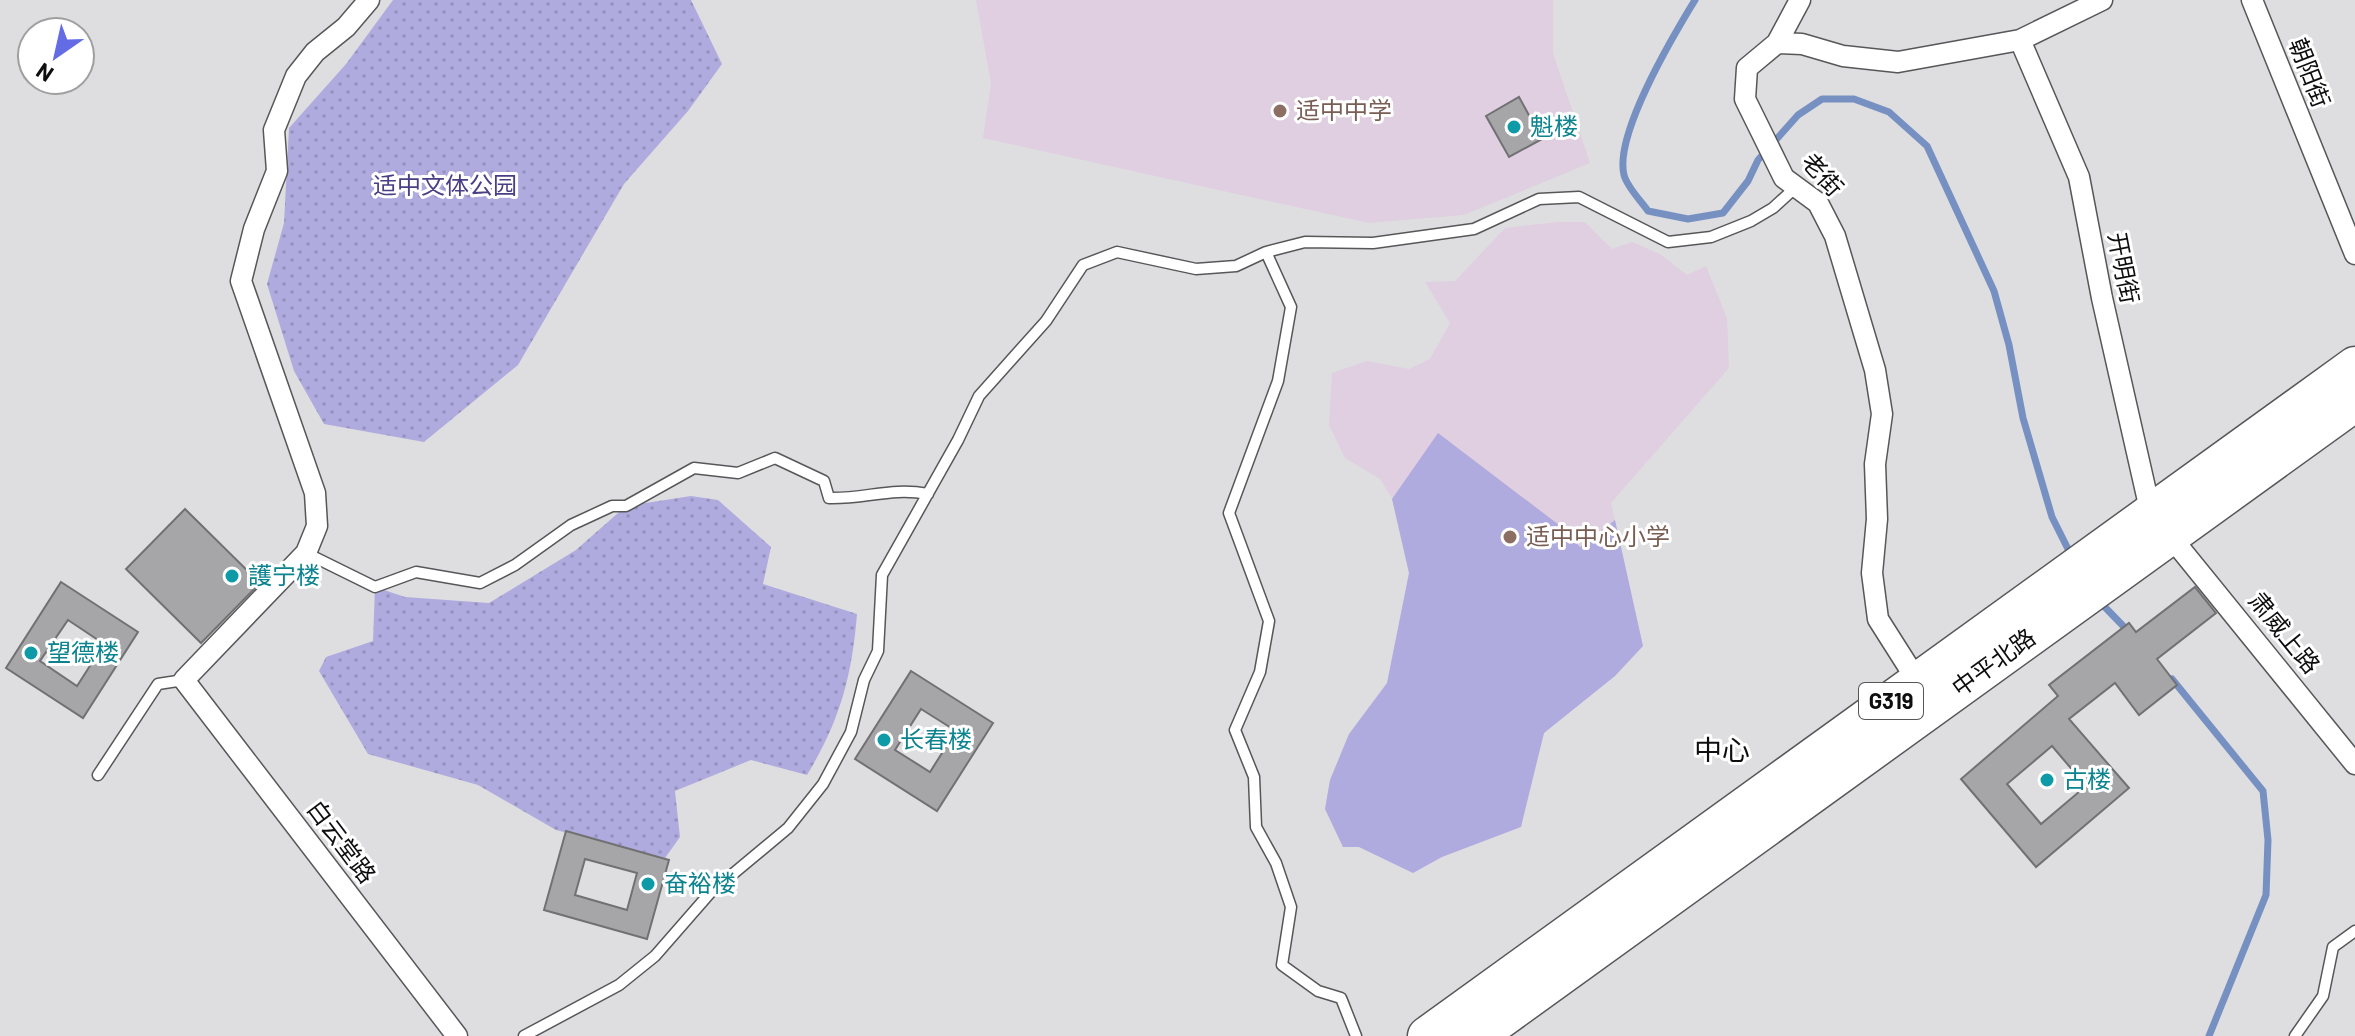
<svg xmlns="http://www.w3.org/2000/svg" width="2355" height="1036" font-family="Barlow,'Noto Sans SC',sans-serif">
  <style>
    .education { fill: #dfcfe0 }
    .park { fill: url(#park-dots) }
    .pitch { fill: #b0abdf }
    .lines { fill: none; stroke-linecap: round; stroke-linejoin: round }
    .stream { stroke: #7690c2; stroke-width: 7 }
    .building { fill: #a6a6a8; stroke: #717174; stroke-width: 2; fill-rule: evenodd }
    .lane-casing { stroke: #575759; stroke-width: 13 }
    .street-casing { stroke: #575759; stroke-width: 23 }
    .highway-casing { stroke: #575759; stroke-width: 41 }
    .lane { stroke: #fff; stroke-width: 10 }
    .street { stroke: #fff; stroke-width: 20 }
    .highway { stroke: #fff; stroke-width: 38 }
    .education-dot { fill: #8d6e63; stroke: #fff; stroke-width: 3 }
    .culture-dot { fill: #0f9aa8; stroke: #fff; stroke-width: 3 }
    .labels { text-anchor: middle; stroke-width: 6; stroke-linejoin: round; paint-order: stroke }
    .shield { fill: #fff; stroke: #565657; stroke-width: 2 }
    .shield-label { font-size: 22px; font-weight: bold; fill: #0e0e0f }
    .street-label { font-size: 24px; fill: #0e0e0f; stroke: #fff }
    .education-label { font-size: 24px; fill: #785e54; stroke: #fff; text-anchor: start }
    .culture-label { font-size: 24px; fill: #0d838f; stroke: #fff; text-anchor: start }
    .park-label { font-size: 24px; fill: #4a3e84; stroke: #fff }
    .quarter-label { font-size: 28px; fill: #0e0e0f; stroke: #fff }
  </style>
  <defs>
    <pattern id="park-dots" width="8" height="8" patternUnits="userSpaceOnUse" patternTransform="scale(2)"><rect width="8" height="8" fill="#b0abdf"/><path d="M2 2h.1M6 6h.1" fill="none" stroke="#9692be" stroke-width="1.8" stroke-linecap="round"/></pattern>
  </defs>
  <rect width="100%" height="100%" fill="#dedee1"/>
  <!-- education -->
  <path class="education" d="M976,0H1553V53L1590,163L1464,215L1369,223L983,138L991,83Z
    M1558,222H1585L1612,249L1632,242L1660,254L1687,275L1706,266L1727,318L1729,368L1611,503L1643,646L1618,673L1544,733L1525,801L1413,873L1359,847H1343L1325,809L1330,780L1349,734L1387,683L1409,573L1392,498L1380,479L1345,458L1329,425L1332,373L1367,361L1409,369L1430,359L1450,323L1425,282L1455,281L1505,228Z"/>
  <!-- park -->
  <path class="park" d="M393,0H691L722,64L688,111L624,184L518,365L424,442L324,424L294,371L267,284L284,223L289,128L346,64Z
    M691,496L718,500L771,547L763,584L857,614C852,676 840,721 807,775L751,760L675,791L680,837L665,858L556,830L478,785L368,754L319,671L326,657L373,641L375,587L405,597L489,603L576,550L626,506Z"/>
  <!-- pitch -->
  <path class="pitch" d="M1438,433L1563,528L1580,547L1615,520L1643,646L1615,676L1544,733L1521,827L1442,857L1413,873L1359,847H1343L1325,809L1330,780L1349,734L1387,683L1409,573L1392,499Z"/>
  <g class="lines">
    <!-- stream -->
    <path class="stream" d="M1695,0C1673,36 1614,135 1624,175C1627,187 1641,201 1648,211L1688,219L1723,213L1748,181L1758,160L1798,115L1822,99H1854L1889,112L1927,146L1994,291L2009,345L2023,418L2052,517L2071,555
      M2098,600L2128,631
      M2172,679L2263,791L2268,840L2266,895L2209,1036"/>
  </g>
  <!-- building -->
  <path class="building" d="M1519,97L1542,139L1509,157L1486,116Z
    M185,509L260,583L201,643L126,569Z
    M61,582L138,632L83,718L6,668ZM68,620L104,644L77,686L40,661Z
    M2195,587L2216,613L2157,659L2177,685L2139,715L2115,683L2069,719L2129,788L2036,867L1961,779L2058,696L2049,685L2129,623L2136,632ZM2052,746L2086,786L2041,824L2007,784Z
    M911,671L993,723L937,811L855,759ZM921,709L956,731L930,772L895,750Z
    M566,831L669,860L647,939L544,910ZM585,859L637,873L627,910L575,895Z"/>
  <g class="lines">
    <!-- lane casing -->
    <g class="lane-casing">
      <path id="lane" d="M306,553L375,587L416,572L480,583L515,565L571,525L612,506H626L694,468L738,473L775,458L824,481L829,498C866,499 891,487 928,494
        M98,775L158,684L184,680
        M524,1036L619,985L655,956L710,893L788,828L823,784L851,732L864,680L878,651L882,575L958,440L979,396L1046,321L1083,265L1117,252L1196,269L1236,266L1266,252
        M1356,1036L1341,998L1318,991L1282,965L1291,907L1276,863L1256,827L1254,777L1235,730L1260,672L1269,621L1229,513L1278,381L1291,307L1266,252L1305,242L1373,243L1474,229L1539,199L1579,197L1668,242L1711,237L1751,221L1773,208L1796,187
        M2295,1036L2323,996L2333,947L2355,931"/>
    </g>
    <!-- street casing -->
    <g class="street-casing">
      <path id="street" d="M369,0L346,27L315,52L296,76L274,130L277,171L254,229L241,281L315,493L317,526L306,553L184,680L457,1036
        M2252,0L2355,254
        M2020,40L2079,177L2102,298L2151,514
        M1777,43L1800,0
        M2170,536L2355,764
        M1918,682L1878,619L1872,573L1877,519L1875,464L1882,414L1875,370L1835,236L1818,203L1784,178L1745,99L1747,68L1777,43L1802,44L1843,56L1898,62L2020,40L2102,0"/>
    </g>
    <!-- highway casing -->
    <g class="highway-casing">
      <path id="highway" d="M1427,1036L2355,366
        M1477,1036L2355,402"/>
    </g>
    <!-- lane -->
    <use href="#lane" class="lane"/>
    <!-- street -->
    <use href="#street" class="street"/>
    <!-- highway -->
    <use href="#highway" class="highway"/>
  </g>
  <!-- markers -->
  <g class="education-dot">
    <circle cx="1280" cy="111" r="8"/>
    <circle cx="1510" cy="537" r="8"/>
  </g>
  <g class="culture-dot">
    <circle cx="1514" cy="127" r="8"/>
    <circle cx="232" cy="576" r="8"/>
    <circle cx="31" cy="653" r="8"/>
    <circle cx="884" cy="740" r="8"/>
    <circle cx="2047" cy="780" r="8"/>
    <circle cx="648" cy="884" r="8"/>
  </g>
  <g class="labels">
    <!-- shield labels -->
    <rect class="shield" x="1859" y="683" width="64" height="36" rx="6"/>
    <g class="shield-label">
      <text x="1891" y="709">G319</text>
    </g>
    <!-- street labels -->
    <g class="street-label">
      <text transform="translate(2309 73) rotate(69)" y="8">朝阳街</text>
      <text transform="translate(1822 175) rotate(48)" y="8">老街</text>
      <text transform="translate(2123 268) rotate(79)" y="8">开明街</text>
      <text transform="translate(2284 633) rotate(51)" y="8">肃威上路</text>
      <text transform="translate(1994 663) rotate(-36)" y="8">中平北路</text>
      <text transform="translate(341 842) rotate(53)" y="8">白云堂路</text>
    </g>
    <!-- education labels -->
    <g class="education-label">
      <text x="1296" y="119">适中中学</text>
      <text x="1526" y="545">适中中心小学</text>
    </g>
    <!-- culture labels -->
    <g class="culture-label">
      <text x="1530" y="135">魁楼</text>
      <text x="248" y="584">護宁楼</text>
      <text x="47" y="661">望德楼</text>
      <text x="900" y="748">长春楼</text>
      <text x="2063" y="788">古楼</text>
      <text x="664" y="892">奋裕楼</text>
    </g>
    <!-- park labels -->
    <g class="park-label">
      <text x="445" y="194">适中文体公园</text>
    </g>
    <!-- quarter labels -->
    <g class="quarter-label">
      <text x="1722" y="760">中心</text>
    </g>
  </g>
  <!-- north arrow -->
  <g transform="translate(56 56) rotate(214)"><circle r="38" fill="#ffffff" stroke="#9f9f9f" stroke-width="2"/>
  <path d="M0-6L14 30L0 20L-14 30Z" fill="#646ce5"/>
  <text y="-12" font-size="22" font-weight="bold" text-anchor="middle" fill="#0e0e0f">N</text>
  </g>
</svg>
